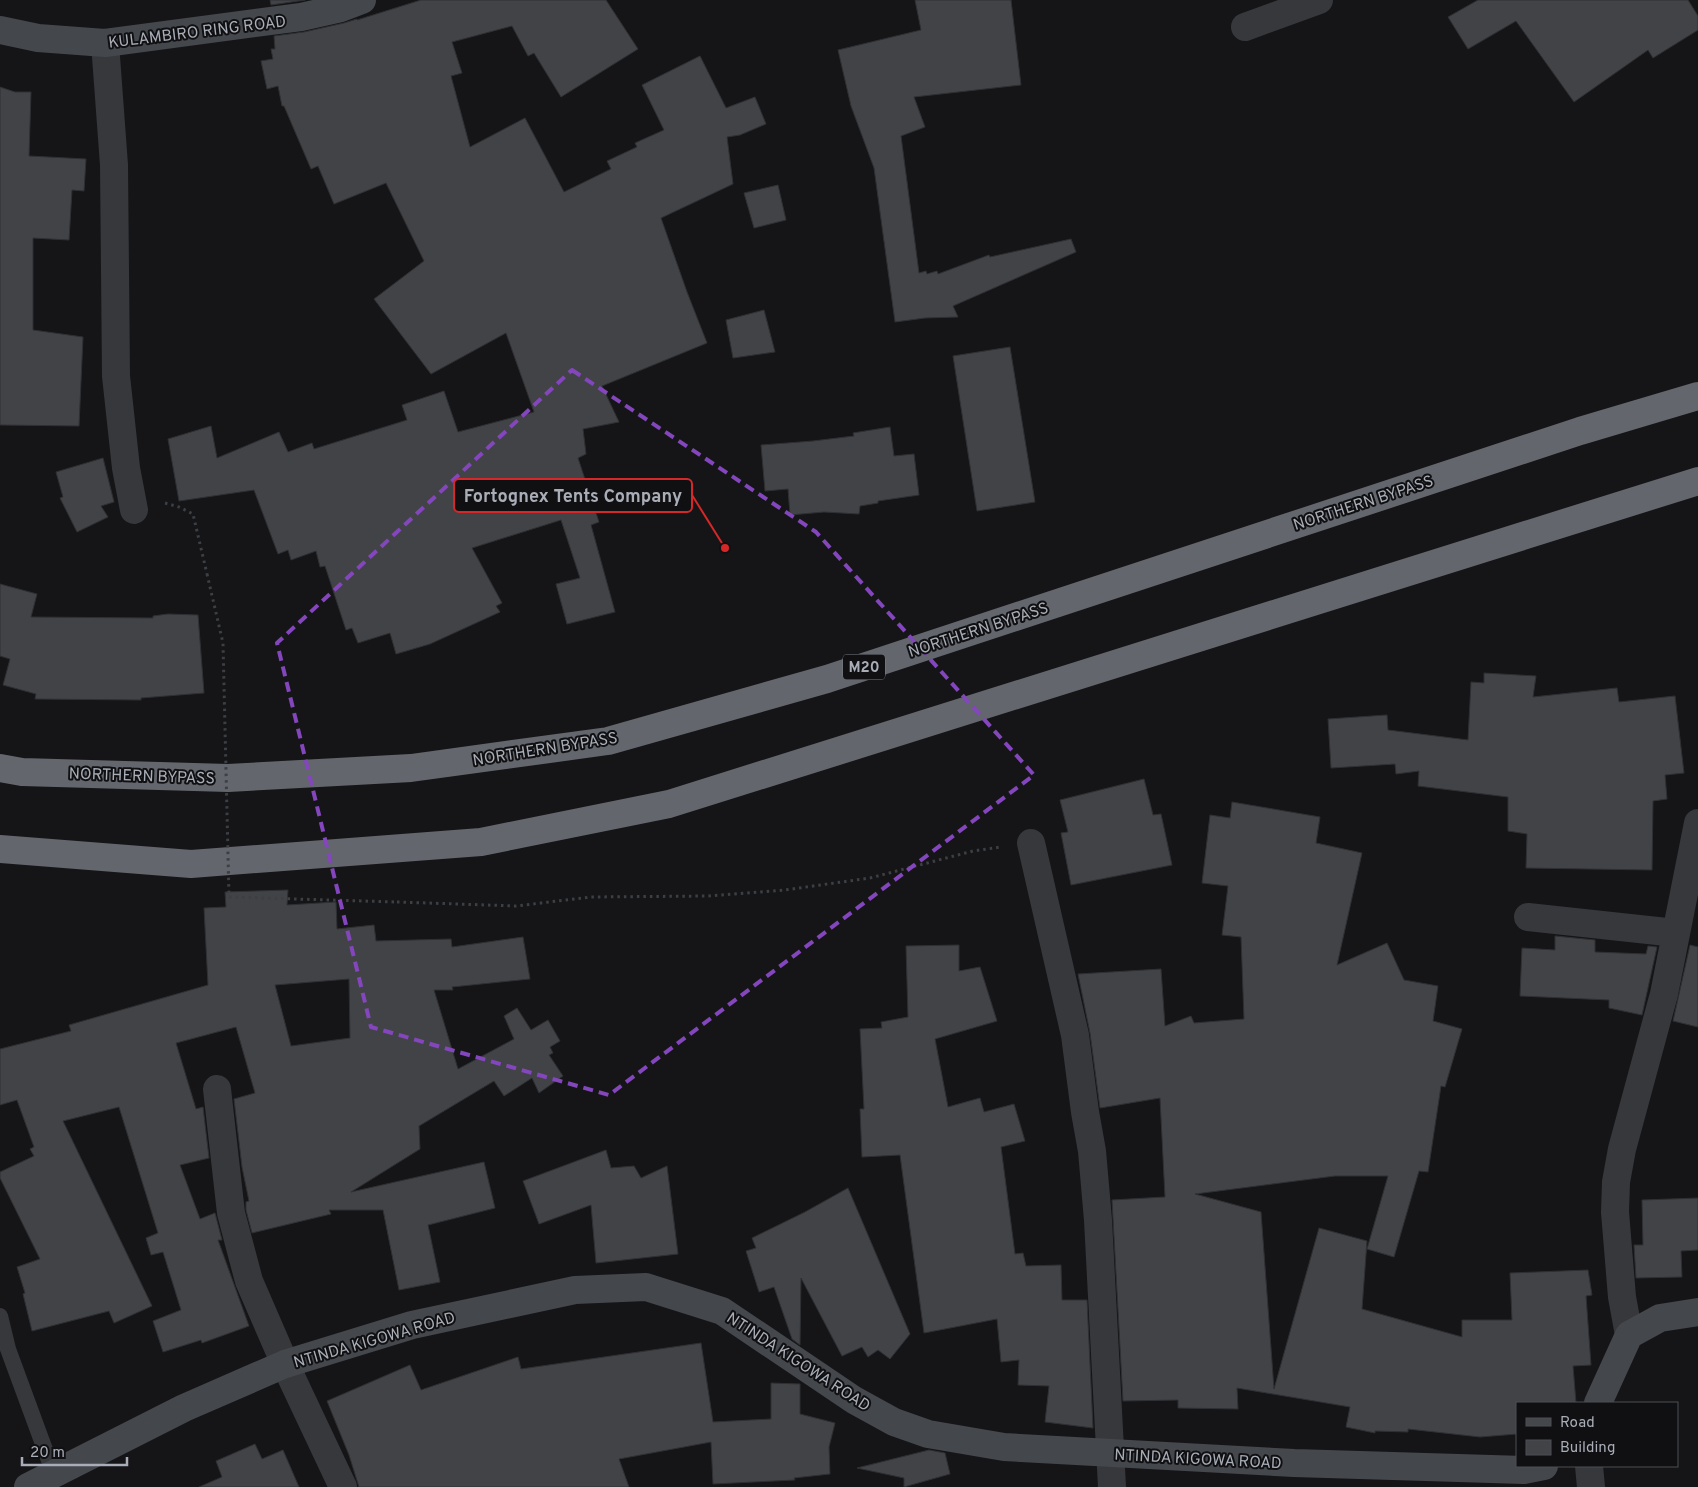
<svg xmlns="http://www.w3.org/2000/svg" width="1698" height="1487" font-family="Overpass,sans-serif">
  <style>
    .building { fill: #424347; stroke: #2f3033; fill-rule: evenodd }
    .lines { fill: none; stroke-linecap: round; stroke-linejoin: round }
    .path { stroke: #3c3f43; stroke-width: 3; stroke-dasharray: 2.5 4; stroke-linecap: butt }
    .lane { stroke: #36383c; stroke-width: 16 }
    .street { stroke: #36383c; stroke-width: 28 }
    .secondary { stroke: #44474c; stroke-width: 28 }
    .highway { stroke: #63666d; stroke-width: 28 }
    .path-bridge { stroke: #3c3f43; stroke-width: 3; stroke-dasharray: 2.5 4; stroke-linecap: butt }
    .marked { fill: none; stroke: #8446bd; stroke-width: 4; stroke-dasharray: 10 6; stroke-linejoin: round }
    .labels { text-anchor: middle; stroke-width: 4; stroke-linejoin: round; paint-order: stroke }
    .shield { fill: #101012; stroke: #7a7e86; stroke-width: 1 }
    .shield-label { font-size: 15px; font-weight: bold; fill: #a8adb7 }
    .street-label { font-size: 16px; fill: #a8adb7; stroke: #101012 }
    .leader { fill: none; stroke: #d62828; stroke-width: 2 }
    .callout-dot { fill: #d62828; stroke: #101012; stroke-width: 2 }
    .callout { fill: #101012; stroke: #d62828; stroke-width: 2 }
    .callout-label { font-size: 18px; text-anchor: middle; font-weight: bold; fill: #a8adb7 }
  </style>
  <rect width="100%" height="100%" fill="#151517"/>
  <!-- building -->
  <path class="building" d="M270,0H305L271,5Z
    M421,0H606L638,49L561,97L534,53L528,56L512,26L452,42L462,73L451,76L470,147L525,118L564,192L611,169L607,161L637,147L635,143L664,130L642,85L700,56L726,108L755,97L766,124L740,135L727,137L733,184L661,218L687,292L707,343L602,386L619,422L583,429L586,454L578,458L599,522L591,525L615,612L567,624L556,584L580,578L561,520L472,548L502,603L496,606L500,612L430,644L396,654L390,633L358,643L352,628L346,630L325,566L320,567L316,551L291,560L288,550L278,554L254,490L179,501L168,439L211,426L217,458L279,432L288,452L312,443L314,449L407,420L402,405L444,391L458,432L534,412L506,333L431,374L374,299L424,261L386,183L334,204L318,166L311,169L284,106H282L278,86L267,89L261,61L273,59L271,49H275L274,36L304,32L344,23L357,19V20Z
    M915,0H1011L1021,85L914,97L925,127L901,136L919,273L926,271L927,274L937,271L938,274L989,255L990,257L1071,239L1076,252L953,306L958,317L925,318L895,322L874,168L851,106L838,50L921,30Z
    M1478,0H1688L1698,16V30L1653,58L1648,50L1574,102L1516,21L1468,49L1448,17Z
    M0,87L15,92H31L29,156L86,159L84,191L72,190L69,240L33,238V330L83,337L79,426L0,425Z
    M778,185L786,220L754,228L744,193Z
    M764,310L775,352L733,358L726,320Z
    M1010,347L1035,502L977,511L953,356Z
    M890,427L894,456L914,454L919,495L878,501V503L860,506L859,514L824,512L790,515L788,489L765,491L761,445L813,441L854,436L853,433Z
    M103,458L114,502L101,506L108,517L77,532L60,498L63,497L56,472Z
    M0,584L37,594L31,617L153,618V616L168,614L198,615L204,693L141,698V700L35,699L36,694L3,685L10,659L0,656Z
    M1484,673L1536,676L1533,697L1617,688L1619,702L1675,696L1684,773L1665,775L1667,799L1653,801L1652,870L1526,868L1527,834L1508,831V797L1418,786L1419,771L1396,774L1395,764L1331,768L1328,719L1387,715L1388,730L1468,740L1471,682L1484,683Z
    M1144,779L1153,815L1161,814L1172,865L1071,885L1061,833L1068,832L1060,800Z
    M1232,802L1320,817L1316,843L1362,853L1337,965L1387,943L1404,980L1438,986L1433,1021L1462,1029L1445,1087L1441,1086L1428,1172L1419,1171L1394,1257L1367,1249L1388,1176H1335L1195,1194L1261,1212L1274,1389L1319,1228L1367,1241L1362,1309L1462,1337V1320H1512L1510,1273L1588,1270L1592,1295L1586,1296L1591,1365L1573,1366L1576,1403H1517V1434L1480,1437L1408,1429V1432L1375,1431V1433L1346,1427L1350,1407L1237,1388L1238,1409L1178,1408V1400L1123,1401L1112,1200L1165,1197L1160,1098L1100,1108L1090,1033L1078,974L1161,969L1165,1026L1191,1016L1194,1023L1244,1019L1241,937L1222,935L1228,886L1202,883L1210,815L1230,818Z
    M288,890L287,905L336,902L337,929L374,925L376,941L451,939L452,947L523,937L530,979L452,987L453,990H434L458,1069L514,1039L504,1016L517,1008L531,1030L548,1020L560,1041L550,1047L553,1053L549,1055L563,1076L539,1093L532,1078L504,1096L494,1081L419,1126L420,1149L351,1192L484,1162L495,1208L428,1225L440,1282L399,1290L383,1210H329L331,1214L252,1233L246,1210V1202L249,1201L242,1167L234,1099L255,1093L236,1027L176,1043L196,1109L203,1107L209,1158L180,1165L200,1219L215,1213L222,1240H218L249,1326L202,1343L201,1340L163,1352L153,1321L181,1310L163,1252L151,1255L146,1238L158,1233L119,1107L63,1121L152,1306L114,1323L109,1311L32,1331L23,1294L25,1293L17,1267L40,1259L0,1178V1172L34,1156L30,1149L34,1147L17,1100L0,1105V1049L71,1031L69,1025L208,985L204,908L226,907L225,892ZM349,979L350,1038L291,1046L275,985Z
    M1555,936L1595,940V952L1646,954L1648,946L1657,947L1642,1015L1609,1008V1000L1520,996L1522,948L1555,950Z
    M959,945V971L980,967L997,1021L935,1039L948,1107L980,1098L984,1112L1014,1104L1025,1141L1001,1147L1015,1254L1023,1253L1026,1266L1061,1265L1062,1300H1087L1093,1428L1045,1422L1049,1386L1018,1385L1019,1360L1001,1362L997,1319L924,1333L900,1155L862,1157L860,1109H864L860,1029L882,1028L881,1022L908,1017L906,946Z
    M1690,945L1698,947V1027L1673,1021Z
    M606,1150L611,1168L634,1166L641,1178L667,1166L678,1254L596,1263L591,1205L539,1224L523,1181Z
    M848,1188L910,1334L890,1359L878,1350L868,1357L862,1347L842,1356L801,1278L800,1345L792,1339L774,1287L759,1292L746,1251L756,1248L752,1238L805,1212Z
    M1698,1198V1250L1681,1251L1682,1277L1636,1278L1634,1245H1643L1642,1200Z
    M701,1343L713,1422L771,1419V1383L800,1384V1414L835,1423L829,1447L830,1474L794,1478L795,1480L713,1484L711,1442L619,1459L629,1487H359L349,1455L327,1401L410,1365L421,1390L518,1357L521,1369Z
    M255,1444L262,1459L283,1450L299,1487H199L222,1477L216,1461Z
    M929,1450L945,1453L950,1474L904,1487V1478L857,1468Z"/>
  <g class="lines">
    <!-- path -->
    <path class="path" d="M165,503L179,507L193,514L207,574
      M397,902L516,906L591,897L708,896L785,890L870,878L973,851L1001,847"/>
    <!-- lane -->
    <path class="lane" d="M0,1316L8,1349L54,1474"/>
    <!-- street -->
    <path class="street" d="M1245,27L1319,0
      M105,43L114,165L116,376L126,468L134,510
      M1031,843L1075,1035L1085,1112L1092,1151L1098,1220L1112,1487
      M1528,917L1676,933
      M217,1089L231,1213L249,1281L285,1364L343,1487
      M1629,1335L1622,1297L1615,1212L1616,1182L1622,1149L1664,994L1698,823
      M1589,1466L1591,1487"/>
    <!-- secondary -->
    <path class="secondary" d="M0,30L38,38L105,43L301,17L341,8L362,0
      M1598,1403L1629,1335L1660,1318L1698,1312
      M28,1487L184,1408L285,1364L412,1325L575,1290L646,1287L722,1311L854,1400L894,1422L928,1434L1004,1447L1294,1463L1524,1470L1544,1466"/>
    <!-- highway -->
    <path class="highway" d="M0,768L22,772L228,778L411,768L608,741L827,679L1580,431L1698,396
      M0,849L191,864L481,842L669,804L1698,481"/>
    <!-- path-bridge -->
    <path class="path-bridge" d="M207,574L223,643L229,897L397,902"/>
  </g>
  <!-- marked area -->
  <path class="marked" d="M572,370L816,532L1034,775L609,1095L371,1027L277,643Z"/>
  <g class="labels">
    <!-- shield labels -->
    <rect class="shield" x="843" y="654.5" width="42" height="25" rx="4"/>
    <g class="shield-label">
      <text x="864" y="672">M20</text>
    </g>
    <!-- street labels -->
    <g class="street-label">
      <text transform="translate(197 31) rotate(-7)" y="6">KULAMBIRO RING ROAD</text>
      <text transform="translate(1363 502) rotate(-18)" y="6">NORTHERN BYPASS</text>
      <text transform="translate(978 629) rotate(-18)" y="6">NORTHERN BYPASS</text>
      <text transform="translate(545 748) rotate(-9)" y="6">NORTHERN BYPASS</text>
      <text transform="translate(142 775) rotate(2)" y="6">NORTHERN BYPASS</text>
      <text transform="translate(374 1339) rotate(-16)" y="6">NTINDA KIGOWA ROAD</text>
      <text transform="translate(799 1361) rotate(33)" y="6">NTINDA KIGOWA ROAD</text>
      <text transform="translate(1198 1458) rotate(3)" y="6">NTINDA KIGOWA ROAD</text>
    </g>
  </g>
  <!-- callouts -->
  <path class="leader" d="M725 548L692 495"/>
  <circle class="callout-dot" cx="725" cy="548" r="5"/>
  <rect class="callout" x="454" y="479" width="238" height="33" rx="5"/>
  <g class="callout-label">
    <text x="573" y="502">Fortognex Tents Company</text>
  </g>
  <!-- legend -->
  <rect x="1516" y="1402" width="162" height="65" fill="#101012" stroke="#4d4f54"/>
  <rect x="1526" y="1418" width="25" height="8" fill="#44474c" stroke="#4d4f54"/>
  <text x="1560" y="1427" font-size="15" fill="#a8adb7">Road</text>
  <rect x="1526" y="1440" width="25" height="15" fill="#424347" stroke="#4d4f54"/>
  <text x="1560" y="1452" font-size="15" fill="#a8adb7">Building</text>
  <!-- scale -->
  <path d="M22 1457v8h105v-8" fill="none" stroke="#a8adb7" stroke-width="2.5"/>
  <text x="30" y="1457" font-size="15" fill="#a8adb7" stroke="#101012" stroke-width="4" paint-order="stroke">20 m</text>
</svg>
